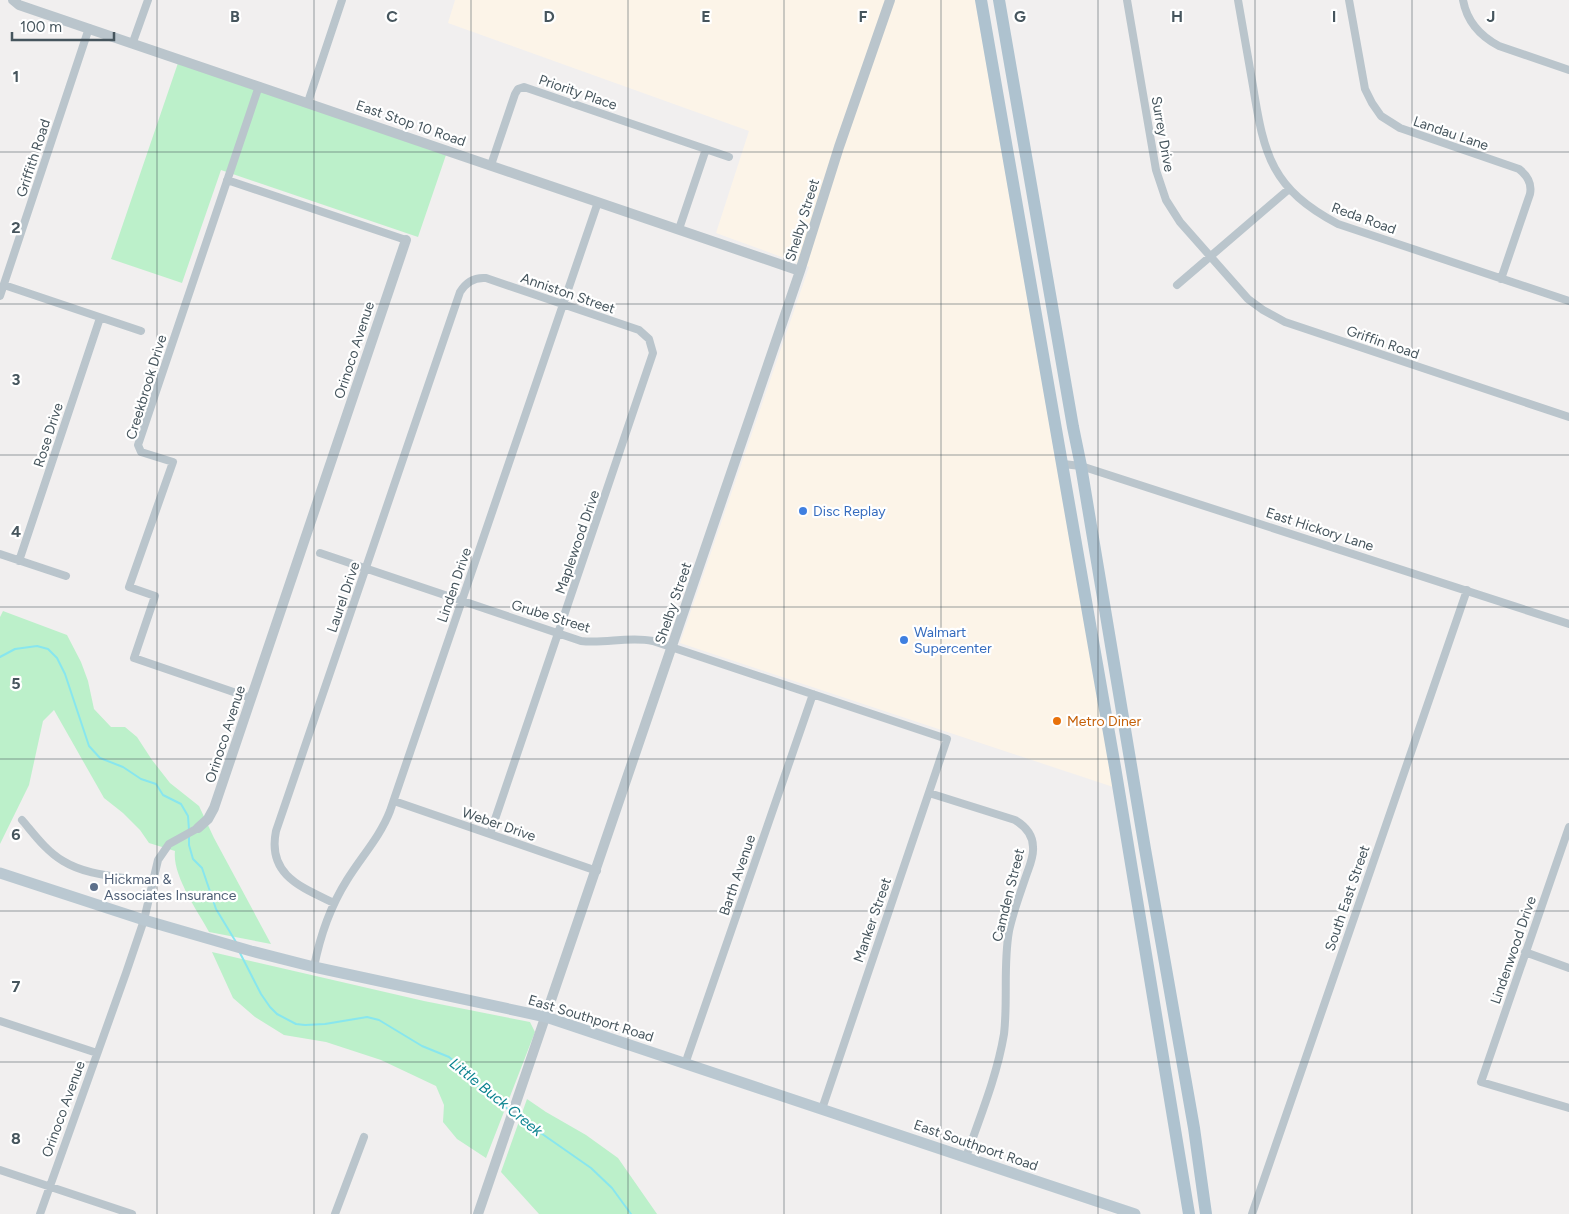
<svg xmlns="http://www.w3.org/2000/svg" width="1569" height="1214" font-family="Figtree,sans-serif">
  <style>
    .commercial { fill: #fcf4e8 }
    .green { fill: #bcf0ca }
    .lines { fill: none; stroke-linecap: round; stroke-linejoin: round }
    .stream { stroke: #88e6ee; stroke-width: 2 }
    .minor { stroke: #bac5cc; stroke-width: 8 }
    .tertiary { stroke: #bac5cc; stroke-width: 10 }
    .secondary { stroke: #bac8d1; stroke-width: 11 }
    .primary { stroke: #aec2cf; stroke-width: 12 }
    .grid { fill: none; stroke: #46555d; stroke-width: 1; stroke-opacity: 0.55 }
    .shop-dot { fill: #3f7fe0; stroke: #fff; stroke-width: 2 }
    .food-dot { fill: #e8710a; stroke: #fff; stroke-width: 2 }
    .service-dot { fill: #5c6f8a; stroke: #fff; stroke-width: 2 }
    .labels { text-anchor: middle; stroke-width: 4.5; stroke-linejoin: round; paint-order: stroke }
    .street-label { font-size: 14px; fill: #46555d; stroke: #fff }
    .shop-label { font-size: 14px; fill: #366cbe; stroke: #fff; text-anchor: start }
    .food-label { font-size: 14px; fill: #c56008; stroke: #fff; text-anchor: start }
    .service-label { font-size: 14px; fill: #4e5e75; stroke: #fff; text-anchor: start }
    .water-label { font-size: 15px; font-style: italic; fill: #0a838f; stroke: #fff }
    .grid-label { font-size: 16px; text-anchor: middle; font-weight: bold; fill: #46555d; stroke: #fff; stroke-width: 4.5; stroke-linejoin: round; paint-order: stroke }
  </style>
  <rect width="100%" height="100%" fill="#f1efef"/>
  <!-- commercial -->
  <path class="commercial" d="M455,0H975L1113,787L680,643L809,267L716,233L749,131L448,23Z"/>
  <!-- green -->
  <path class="green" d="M178,63L446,155L418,237L221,170L182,283L111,259Z
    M3,611L67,635L81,662L88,681L94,709L111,727H125L137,737L152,760L170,783L199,806L214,838L271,944L209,932C197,910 172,875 175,851L149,843L140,830L123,813L104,798L54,710L43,721L29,785L0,844V617Z
    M212,952L424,1001L530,1022L535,1032L486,1158L457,1139L443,1122L444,1105L436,1086L381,1060L326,1042L284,1035L255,1017L233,998Z
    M527,1099L546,1112L586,1135L618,1158L657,1214H539L501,1172Z"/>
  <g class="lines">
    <!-- stream -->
    <path class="stream" d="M0,657L15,649L37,646L48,649L57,658L65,674L89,746L100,758L123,767L141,779L156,784L163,795L181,804L188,816L189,830
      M189,837V845L193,859L202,868L216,909L236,942
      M240,953L261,994L270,1007L277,1014L296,1024L305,1025L325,1024L367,1017L379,1020L422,1046L449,1057L463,1069L478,1086L509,1110
      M515,1115L591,1168L612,1188L631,1214"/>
    <!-- minor -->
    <path class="minor" d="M1127,0L1156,170L1166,200L1180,222L1248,299L1263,310L1285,322L1569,417
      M1238,0C1243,29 1248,58 1253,86C1264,156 1272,189 1338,224L1569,301
      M1349,0L1365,89L1372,103L1381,116L1400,128L1519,169C1528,176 1532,184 1530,194L1501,279
      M1463,0C1467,22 1480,36 1499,46L1569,70
      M133,42L148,0
      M308,102L342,0
      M491,165L515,94L518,89L524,87L729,157
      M227,180L406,240
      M679,229L706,149
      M4,285L141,331
      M1177,285L1289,189
      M0,296L89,28
      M1063,464L1081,466L1569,624
      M320,553L581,641C605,644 628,636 653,641L947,739L822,1109
      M0,554L66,576
      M19,561L100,318
      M251,698L134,658L155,596L129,587L173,462L141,452L138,445L259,86
      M929,793L1015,820C1025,826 1033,835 1033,847C1034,857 1029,867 1026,876C1020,894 1013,912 1009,931C1003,965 1008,1000 1004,1034C997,1076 980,1117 966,1157
      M394,801L597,871
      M22,820C34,834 46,851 63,861C89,877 123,876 153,883
      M1569,827L1481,1082L1569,1108
      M334,903C301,887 267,875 276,831L460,292C466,282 474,277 486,278L639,330L649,339L653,353L490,834
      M1525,952L1569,968
      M314,967C320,936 330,907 347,880C361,857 380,837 390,811L598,202
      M0,1021L97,1053
      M685,1064L813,694
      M0,1170L132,1214
      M40,1214L126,973L144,920L158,860L169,844L198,828
      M335,1214L364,1137
      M1252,1214L1467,590"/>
    <!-- tertiary -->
    <path class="tertiary" d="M13,0L19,5L800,271
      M198,828L208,819L214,808L406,240
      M478,1214L800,271L839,147L890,0"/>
    <!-- secondary -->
    <path class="secondary" d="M0,873L144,920L251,951L314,967L546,1017L1135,1214"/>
    <!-- primary -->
    <path class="primary" d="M981,0L1115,767L1189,1214
      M999,0L1073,427L1081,466L1145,849L1194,1128L1206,1214"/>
  </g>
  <!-- grid -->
  <path class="grid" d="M157,0V1214M314,0V1214M471,0V1214M628,0V1214M784,0V1214M941,0V1214M1098,0V1214M1255,0V1214M1412,0V1214M0,152H1569M0,304H1569M0,455H1569M0,607H1569M0,759H1569M0,911H1569M0,1062H1569"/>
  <!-- markers -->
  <g class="shop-dot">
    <circle cx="803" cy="511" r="5"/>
    <circle cx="904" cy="640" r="5"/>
  </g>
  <circle class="food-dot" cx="1057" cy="721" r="5"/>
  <circle class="service-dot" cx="94" cy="887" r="5"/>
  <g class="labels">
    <!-- street labels -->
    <g class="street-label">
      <text transform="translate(578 92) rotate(19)" y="5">Priority Place</text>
      <text transform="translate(411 123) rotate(19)" y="5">East Stop 10 Road</text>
      <text transform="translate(1451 133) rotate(19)" y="5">Landau Lane</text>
      <text transform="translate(1163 134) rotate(80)" y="5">Surrey Drive</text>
      <text transform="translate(33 158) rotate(-72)" y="5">Griffith Road</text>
      <text transform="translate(1364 218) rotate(20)" y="5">Reda Road</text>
      <text transform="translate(802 220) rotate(-73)" y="5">Shelby Street</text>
      <text transform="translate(568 293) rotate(19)" y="5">Anniston Street</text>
      <text transform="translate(1383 342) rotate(19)" y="5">Griffin Road</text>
      <text transform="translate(354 350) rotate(-72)" y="5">Orinoco Avenue</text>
      <text transform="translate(146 387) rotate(-73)" y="5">Creekbrook Drive</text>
      <text transform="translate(48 435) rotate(-72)" y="5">Rose Drive</text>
      <text transform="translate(1320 529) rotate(18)" y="5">East Hickory Lane</text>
      <text transform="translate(577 542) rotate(-71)" y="5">Maplewood Drive</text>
      <text transform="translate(454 585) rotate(-71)" y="5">Linden Drive</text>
      <text transform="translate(343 597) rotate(-71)" y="5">Laurel Drive</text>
      <text transform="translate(673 603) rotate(-71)" y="5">Shelby Street</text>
      <text transform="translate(551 616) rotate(17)" y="5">Grube Street</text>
      <text transform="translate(225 734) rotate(-72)" y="5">Orinoco Avenue</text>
      <text transform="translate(499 824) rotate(19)" y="5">Weber Drive</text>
      <text transform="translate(737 875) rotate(-71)" y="5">Barth Avenue</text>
      <text transform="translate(1008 895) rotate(-76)" y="5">Camden Street</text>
      <text transform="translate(1347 898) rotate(-71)" y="5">South East Street</text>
      <text transform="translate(872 920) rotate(-71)" y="5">Manker Street</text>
      <text transform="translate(1513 950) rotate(-71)" y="5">Lindenwood Drive</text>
      <text transform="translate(591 1018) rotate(17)" y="5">East Southport Road</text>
      <text transform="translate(63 1109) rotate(-70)" y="5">Orinoco Avenue</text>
      <text transform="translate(976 1145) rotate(19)" y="5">East Southport Road</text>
    </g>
    <!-- shop labels -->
    <g class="shop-label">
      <text x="813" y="516">Disc Replay</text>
      <text x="914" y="637">Walmart<tspan x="914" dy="16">Supercenter</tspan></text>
    </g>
    <!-- food labels -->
    <g class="food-label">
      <text x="1067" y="726">Metro Diner</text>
    </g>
    <!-- service labels -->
    <g class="service-label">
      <text x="104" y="884">Hickman &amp;<tspan x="104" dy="16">Associates Insurance</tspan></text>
    </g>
    <!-- water labels -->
    <g class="water-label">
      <text transform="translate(496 1097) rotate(39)" y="5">Little Buck Creek</text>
    </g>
  </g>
  <g class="grid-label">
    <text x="235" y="22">B</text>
    <text x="392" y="22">C</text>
    <text x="549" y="22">D</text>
    <text x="706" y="22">E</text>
    <text x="863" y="22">F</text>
    <text x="1020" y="22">G</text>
    <text x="1177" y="22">H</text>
    <text x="1334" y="22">I</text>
    <text x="1491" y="22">J</text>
    <text x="16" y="82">1</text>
    <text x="16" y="233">2</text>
    <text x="16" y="385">3</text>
    <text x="16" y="537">4</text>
    <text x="16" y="689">5</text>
    <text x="16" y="840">6</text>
    <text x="16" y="992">7</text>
    <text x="16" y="1144">8</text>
  </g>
  <!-- scale -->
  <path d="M12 32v8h102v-8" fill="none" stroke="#46555d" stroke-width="2.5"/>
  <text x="20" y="32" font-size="15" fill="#46555d" stroke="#ffffff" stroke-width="4" paint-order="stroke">100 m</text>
</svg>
